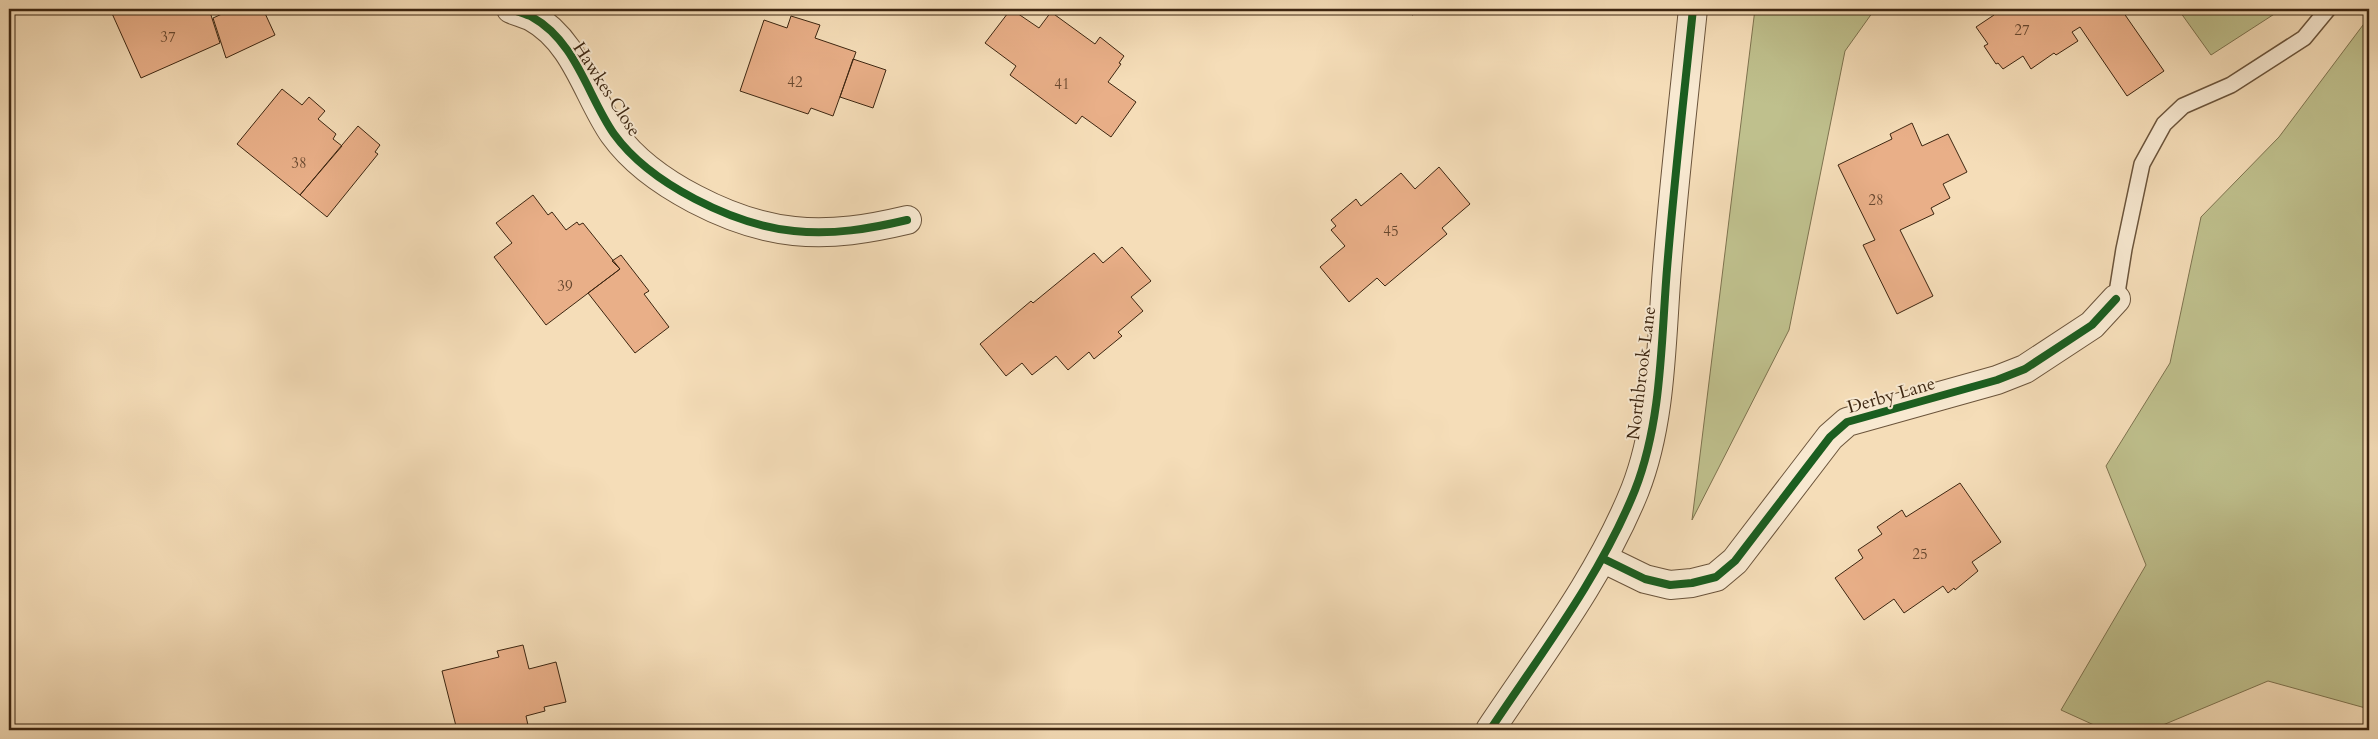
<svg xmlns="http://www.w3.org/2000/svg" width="2378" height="739" font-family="Cardo,serif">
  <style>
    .green { fill: #bfc08d; stroke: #7e734f }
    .building { fill: #e9af88; stroke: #3d2611 }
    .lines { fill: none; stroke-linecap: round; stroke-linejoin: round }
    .lane-casing { stroke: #6b543b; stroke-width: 18 }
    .street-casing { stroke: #6b543b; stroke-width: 30 }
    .lane { stroke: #f8e9d1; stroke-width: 15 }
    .street { stroke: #f8e9d1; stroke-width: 28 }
    .cycleway-casing { stroke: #f8e9d1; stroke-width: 11 }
    .cycleway { stroke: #1b5e20; stroke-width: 8 }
    .labels { text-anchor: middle; stroke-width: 4; stroke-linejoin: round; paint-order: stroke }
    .number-label { font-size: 15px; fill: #68482f }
    .street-label { font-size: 18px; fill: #3d2611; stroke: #f8e9d1 }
  </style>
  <rect width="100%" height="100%" fill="#f5ddb8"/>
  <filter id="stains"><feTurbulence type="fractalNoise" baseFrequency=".004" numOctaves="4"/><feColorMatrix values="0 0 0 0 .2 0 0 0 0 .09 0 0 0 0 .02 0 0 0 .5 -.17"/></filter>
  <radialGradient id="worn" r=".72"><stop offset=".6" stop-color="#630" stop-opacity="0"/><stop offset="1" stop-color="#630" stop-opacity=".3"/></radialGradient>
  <!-- green -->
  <path class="green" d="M1755,9H1875L1845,51L1789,330L1692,520Z
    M2178,9H2280L2279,11L2211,55Z
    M2369,17V709L2268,681L2151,730H2105L2061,710L2146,565L2106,466L2170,363L2201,217L2279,137Z"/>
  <!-- building -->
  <path class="building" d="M110,9H209L220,43L141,78Z
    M233,9H263L275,35L226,58L213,18Z
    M1011,9L1039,28L1051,12L1095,44L1100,37L1124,56L1119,63L1121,64L1108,82L1136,102L1111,137L1082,116L1076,124L1010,75L1016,66L985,43Z
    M1409,9H1429L1412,15Z
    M1990,9H2121L2164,71L2127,96L2080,27L2072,32L2078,41L2056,55L2054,53L2031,69L2023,56L2003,69L1998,63L1996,64L1984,46L1988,44L1976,27L1994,15Z
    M791,16L820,25L815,38L856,52L833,116L811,108L808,114L740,91L764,20L787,28Z
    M853,59L886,70L873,108L840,97Z
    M282,89L302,105L309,97L325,111L318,119L336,134L333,139L342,146L300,195L237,144Z
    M1912,123L1922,146L1948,134L1967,172L1943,184L1950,198L1931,208L1934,214L1900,230L1933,296L1897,314L1863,245L1875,240L1838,165L1892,139L1890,134Z
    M358,126L380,145L375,152L378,154L327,217L300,195Z
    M1439,167L1470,204L1442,228L1447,234L1385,286L1377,278L1349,302L1320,267L1345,246L1331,230L1336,226L1331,220L1356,199L1361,206L1401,173L1415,189Z
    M533,195L548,215L552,212L566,230L577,222L579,225L583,223L620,269L546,325L494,257L512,243L496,223Z
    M1122,247L1151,281L1131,297L1143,311L1118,332L1122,336L1094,359L1089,352L1068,370L1056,356L1032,375L1022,363L1006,376L980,344L1031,301L1033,303L1094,253L1103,263Z
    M621,255L649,291L644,294L669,327L635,353L588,293L620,269L612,261Z
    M1960,483L2001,542L1972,562L1978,571L1955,590L1954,588L1948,593L1943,586L1904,613L1894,599L1864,620L1835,578L1863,558L1858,550L1882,534L1877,527L1902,510L1906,517Z
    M523,645L529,669L556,662L566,702L544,707L545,711L526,716L529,730H457L442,671L499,657L497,651Z"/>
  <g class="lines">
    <!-- lane casing -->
    <g class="lane-casing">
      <path id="lane" d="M2116,299L2124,249L2142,164L2164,124L2183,106L2231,85L2304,38L2328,9"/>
    </g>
    <!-- street casing -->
    <g class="street-casing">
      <path id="street" d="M511,9C518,12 526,14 532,17C576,41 588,97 614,134C650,184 734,225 794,231C833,235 869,229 907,220
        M1604,559L1645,579L1670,585L1692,583L1716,577L1735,561L1830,437L1847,422L1997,380L2025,369L2092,325L2116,299
        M1490,730C1542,652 1600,577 1635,490C1662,421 1661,342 1667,269C1674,182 1684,96 1693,9"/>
    </g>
    <!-- lane -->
    <use href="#lane" class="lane"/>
    <!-- street -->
    <use href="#street" class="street"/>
    <!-- cycleway casing -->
    <g class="cycleway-casing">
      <path id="cycleway" d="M511,9C518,12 526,14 532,17C576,41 588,97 614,134C650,184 734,225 794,231C833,235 869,229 907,220
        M1604,559L1645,579L1670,585L1692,583L1716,577L1735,561L1830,437L1847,422L1997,380L2025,369L2092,325L2116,299
        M1490,730C1542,652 1600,577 1635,490C1662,421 1661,342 1667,269C1674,182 1684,96 1693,9"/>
    </g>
    <!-- cycleway -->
    <use href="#cycleway" class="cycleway"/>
  </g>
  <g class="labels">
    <!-- number labels -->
    <g class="number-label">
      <text x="2022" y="35">27</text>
      <text x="168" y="42">37</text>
      <text x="795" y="87">42</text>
      <text x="1062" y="89">41</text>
      <text x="299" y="168">38</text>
      <text x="1876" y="205">28</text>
      <text x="1391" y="236">45</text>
      <text x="565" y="291">39</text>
      <text x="1920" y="559">25</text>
    </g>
    <!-- street labels -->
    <g class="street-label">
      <text transform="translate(607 89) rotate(57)" y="6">Hawkes Close</text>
      <text transform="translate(1641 373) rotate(-83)" y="6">Northbrook Lane</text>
      <text transform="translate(1891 395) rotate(-16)" y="6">Derby Lane</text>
    </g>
  </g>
  <!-- margin -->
  <rect width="2378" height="739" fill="none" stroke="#f5ddb8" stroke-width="30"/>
  <rect x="10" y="10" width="2358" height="719" fill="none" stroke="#3d2611" stroke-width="2.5"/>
  <rect x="15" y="15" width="2348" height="709" fill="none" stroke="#3d2611"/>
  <rect width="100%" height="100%" filter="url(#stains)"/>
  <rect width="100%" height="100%" fill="url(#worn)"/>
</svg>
